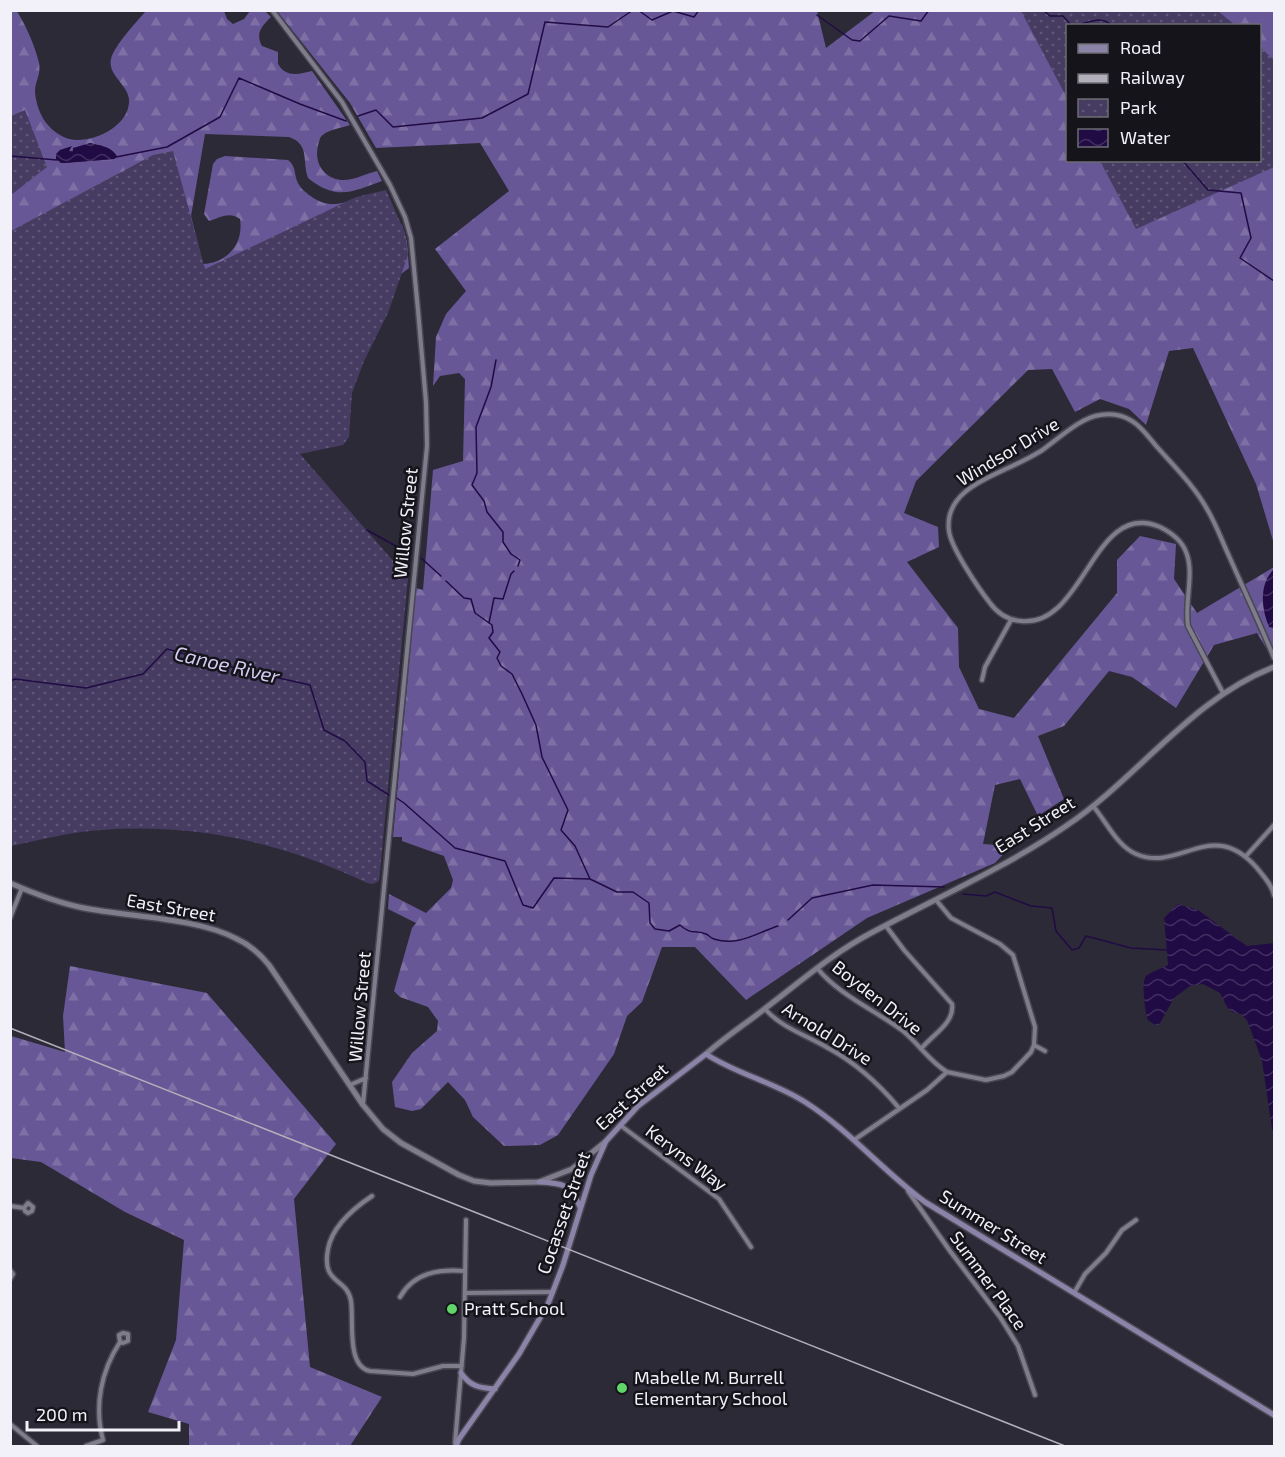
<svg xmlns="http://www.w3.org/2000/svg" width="1285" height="1457" font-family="'Exo 2',sans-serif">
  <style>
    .forest { fill: url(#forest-firs); fill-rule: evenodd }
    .park { fill: url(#park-dots) }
    .water { fill: url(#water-waves) }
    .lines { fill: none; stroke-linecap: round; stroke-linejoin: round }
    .stream { stroke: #210b44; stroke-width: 1.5 }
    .minor-casing { stroke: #4a4753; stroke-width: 7 }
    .tertiary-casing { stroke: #4a4753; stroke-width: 8 }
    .secondary-casing { stroke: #4a4753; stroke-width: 8 }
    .minor { stroke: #7f7c8c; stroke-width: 4 }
    .tertiary { stroke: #7f7c8c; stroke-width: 5 }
    .secondary { stroke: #8c83a8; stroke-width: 5 }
    .rail { stroke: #b2afba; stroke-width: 1.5 }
    .poi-dot { fill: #61d46a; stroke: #15141a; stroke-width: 2 }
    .labels { text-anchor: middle; stroke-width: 5; stroke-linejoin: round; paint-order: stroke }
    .street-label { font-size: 18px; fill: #f2f0f9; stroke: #15141a }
    .poi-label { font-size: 18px; fill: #f2f0f9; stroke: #15141a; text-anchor: start }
    .water-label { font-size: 20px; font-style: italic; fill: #d3cbf1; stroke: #15141a }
  </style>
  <defs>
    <pattern id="forest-firs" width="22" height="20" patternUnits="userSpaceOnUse" patternTransform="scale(1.5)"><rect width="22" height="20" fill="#685796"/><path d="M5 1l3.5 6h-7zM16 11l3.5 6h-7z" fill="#7e6fa5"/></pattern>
    <pattern id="park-dots" width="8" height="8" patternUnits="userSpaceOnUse" patternTransform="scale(1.5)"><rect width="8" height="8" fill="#463c62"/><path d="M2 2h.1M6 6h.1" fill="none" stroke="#615879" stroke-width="1.8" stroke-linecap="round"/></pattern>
    <pattern id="water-waves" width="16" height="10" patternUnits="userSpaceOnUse" patternTransform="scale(1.5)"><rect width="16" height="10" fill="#210b44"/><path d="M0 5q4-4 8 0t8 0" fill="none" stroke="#422f60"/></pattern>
  </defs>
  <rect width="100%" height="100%" fill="#2d2a37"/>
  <!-- forest -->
  <path class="forest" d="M11,11H16L18,13C27,28 35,46 39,63C41,74 36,80 35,90C35,100 39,112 44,120C50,129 59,136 69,139C91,144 127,128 129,103C131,86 107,76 111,59C114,46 137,21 146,11H224L227,19L233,24L244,19L250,11H265L271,17C262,26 255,33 262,46L278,52V64C286,78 299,74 312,71L350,125C342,128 331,129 324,134C319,137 319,142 318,146C314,162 323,178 341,180C353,181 365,174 377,171L382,181C351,192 337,201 308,178C302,161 310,144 289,137L205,134L191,216L203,264C227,263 244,244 240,219C229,211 220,218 209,221L204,214L213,164L217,159L225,156L288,160C296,166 294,173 297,181C300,188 304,191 309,195C329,210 341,203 363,198L402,225L407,242L409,268L11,566ZM90,143C101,146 110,146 117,156L114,159L61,163L60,150L70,148L69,152Z
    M277,11H817L826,48L875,11H1274V544L1256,484L1193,348L1169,351L1146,425L1129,409L1100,399L1075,412L1052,369L1028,370L916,481L904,513L938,527L939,547L907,562L958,628L959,667L979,709L1014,718L1117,593V560L1140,536L1176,544L1174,579L1197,613L1274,567V655L1271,656L1257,633L1214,645L1176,708L1132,677L1109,671L1064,726L1038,736L1064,799L1038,816L1020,779L995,785L983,844L1011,846L995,863L867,918L746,1000L695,947H662L642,1002L627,1016L614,1054L558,1135L540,1145L504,1146L473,1117L465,1100L448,1082L421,1109L412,1111L395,1107L392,1082L412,1053L437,1031L438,1021L428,1007L400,997L394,991L412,928L416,923L388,909L389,894L426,913L451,888L453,880L444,856L402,841V837H393L416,588L423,590L433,470L463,461L465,379L459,373L440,376L433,386L436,337L446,314L466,291L435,249L509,191L480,143L376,148L350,103ZM1068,26H1260V160H1068Z
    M70,966L207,993L336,1144L294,1199L310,1367L382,1397L350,1446H189V1424L148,1412L176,1340L184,1240L125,1212L41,1162L11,1158V1036L65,1052L63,1016Z"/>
  <!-- park -->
  <path class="park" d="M1021,11H1218L1235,25L1068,26L1067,98Z
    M1260,47L1274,60V167L1136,229L1100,161L1260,160Z
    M25,110L47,167L11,195V116Z
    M173,151L205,269L356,197L386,190L405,233L408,255L388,313L364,361L352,393L349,437L343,445L300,454L408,578L379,881L373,884L367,883C283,842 194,823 101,830C70,832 40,840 11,846V231L153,155Z"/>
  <!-- water -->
  <path class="water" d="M90,143C100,146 112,146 117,157L114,159L65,163H61L56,159V154L60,150L72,146L69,151L73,152V148Z
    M1274,569V628L1269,627C1261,608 1259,584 1274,569Z
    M1178,904L1198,910L1247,946L1274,943V1142L1262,1061L1247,1020L1241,1014L1232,1012L1227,1007L1220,993L1203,984L1190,986L1174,998L1159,1025H1155L1148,1020C1145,1012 1141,983 1146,976C1151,972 1162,968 1168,965L1164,918Z"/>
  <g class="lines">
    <!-- stream -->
    <path class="stream" d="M638,10L652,20L673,11L694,17L699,10
      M1043,10L1050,16H1063L1072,26
      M817,15L852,40L860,41L889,16L921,21L929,10
      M1076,26C1088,22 1102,15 1112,26
      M358,116L376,110L393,127L482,118L528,94L545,22L608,27L633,10
      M10,156L57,160
      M116,157L167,147L220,117L239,78L300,104L346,121
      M1182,160L1208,190L1241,193L1251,238L1240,258L1274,281
      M496,360L491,387L476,427L477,473L472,485L484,501L487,512L503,532V542L511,554L520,560L518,566
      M367,530L410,554
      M421,558L441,576
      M446,581L464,598L471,599L475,613L492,625L493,632L489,638L500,652L497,658L501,666L512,674L522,694L536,725L542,757L568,810L561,830L575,846L590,879
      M489,623L494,598L503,599L511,574L514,571
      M10,681L15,679L86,688L143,674L167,649L247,671L310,685L324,730L345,741L365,762L367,781L389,795
      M395,797L404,803L455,848L505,861L523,905L533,908L554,878L590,879L617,892H633L649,903L650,923L655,929L669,931L680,925C693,936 693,929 706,934C711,936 708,937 714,939C738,947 756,933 778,926
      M963,894L986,896L995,892L1031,906L1052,908L1056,931L1072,950L1079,948L1086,936L1131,948L1167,950
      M788,920L812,898L873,885L944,887"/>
    <!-- minor casing -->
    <g class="minor-casing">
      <path id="minor" d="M272,10L342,102L390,185L405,217L411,238L418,310L426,402L427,446L363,1104
        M982,680L985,667L1011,620
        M1223,693L1188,626C1184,603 1195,573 1186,552C1182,541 1170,532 1160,527C1093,498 1085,628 1021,621C1009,620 998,614 990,603C979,589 951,548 949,531C944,495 982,480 1008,468C1019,463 1031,457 1041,451C1057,440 1081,417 1100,415C1111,413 1123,415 1132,421C1142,427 1150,439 1158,448C1175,467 1195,487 1207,509C1216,524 1222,541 1229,556C1244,590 1260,624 1274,658
        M1093,806C1106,821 1117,846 1136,854C1180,873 1212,816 1257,868C1264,877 1272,885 1274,895
        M1246,856L1274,825
        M936,900L951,918L1000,944L1013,955L1035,1027L1034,1045L1045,1051
        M10,918L22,888
        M886,926L904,950L952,1004C955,1023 932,1035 921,1049
        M817,968C840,996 875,1010 903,1031C919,1044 929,1061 947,1072
        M765,1009C782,1028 806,1035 828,1048C856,1063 879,1084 899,1108
        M350,1085L366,1078
        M620,1125L719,1199L751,1247
        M854,1140L927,1090L947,1072L986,1080L1004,1076L1012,1072L1031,1052L1034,1045
        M908,1191L950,1251L1000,1317L1018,1346L1035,1395
        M372,1196C354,1208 332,1227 328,1249C321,1285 347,1277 351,1301C354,1321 346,1366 370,1371L413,1374L443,1366H462
        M10,1206L24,1208L25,1211L28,1213L32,1211L33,1207L28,1203L24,1208
        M10,1270L13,1274L10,1279
        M465,1293L553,1292
        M1074,1293L1085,1274L1106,1253L1122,1230L1136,1220
        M400,1297C414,1272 440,1269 465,1271
        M10,1424L37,1446
        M455,1443L464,1338L466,1220
        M86,1446L103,1440C94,1406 101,1371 120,1342L119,1335L123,1333L128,1334V1341L123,1343L120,1342"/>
    </g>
    <!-- tertiary casing -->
    <g class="tertiary-casing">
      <path id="tertiary" d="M10,883C35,894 58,903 84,908C129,917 199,918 237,939C250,945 260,954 269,965L363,1105L383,1129L401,1143L459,1175L474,1181L491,1183L539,1182L572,1169L605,1142
        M706,1054C725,1037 747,1023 767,1007C801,981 833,953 871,933C936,898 1005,868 1066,826C1139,777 1191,699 1274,667"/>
    </g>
    <!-- secondary casing -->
    <g class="secondary-casing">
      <path id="secondary" d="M539,1182C562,1183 571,1184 580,1207
        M461,1373C470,1386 479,1388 495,1389
        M456,1446L459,1439L519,1354L548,1304L563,1265L591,1175L606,1141L638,1106L706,1054C736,1074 774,1082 805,1102C849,1130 883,1171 925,1202L1274,1415"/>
    </g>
    <!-- minor -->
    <use href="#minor" class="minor"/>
    <!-- tertiary -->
    <use href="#tertiary" class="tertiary"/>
    <!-- secondary -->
    <use href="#secondary" class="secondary"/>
    <!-- rail -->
    <path class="rail" d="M10,1028L1065,1446"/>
  </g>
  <!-- markers -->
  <g class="poi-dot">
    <circle cx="452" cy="1309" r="6"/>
    <circle cx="622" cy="1388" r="6"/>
  </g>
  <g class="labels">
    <!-- street labels -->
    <g class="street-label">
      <text transform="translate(1008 452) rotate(-31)" y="6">Windsor Drive</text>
      <text transform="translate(406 523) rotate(-84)" y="6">Willow Street</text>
      <text transform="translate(1035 825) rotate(-32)" y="6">East Street</text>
      <text transform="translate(171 908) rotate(10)" y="6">East Street</text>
      <text transform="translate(877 998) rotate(38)" y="6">Boyden Drive</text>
      <text transform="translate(360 1007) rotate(-85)" y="6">Willow Street</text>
      <text transform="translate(827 1034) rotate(32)" y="6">Arnold Drive</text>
      <text transform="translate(632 1097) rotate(-42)" y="6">East Street</text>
      <text transform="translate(686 1158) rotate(37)" y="6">Keryns Way</text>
      <text transform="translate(564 1213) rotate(-71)" y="6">Cocasset Street</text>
      <text transform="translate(993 1227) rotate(32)" y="6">Summer Street</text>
      <text transform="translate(988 1281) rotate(54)" y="6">Summer Place</text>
    </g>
    <!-- poi labels -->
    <g class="poi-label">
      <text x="464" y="1315">Pratt School</text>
      <text x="634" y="1384">Mabelle M. Burrell<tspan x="634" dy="21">Elementary School</tspan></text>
    </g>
    <!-- water labels -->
    <g class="water-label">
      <text transform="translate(227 665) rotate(13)" y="7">Canoe River</text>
    </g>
  </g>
  <!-- border -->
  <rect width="1285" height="1457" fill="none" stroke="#f2f0f9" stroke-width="24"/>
  <!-- legend -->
  <rect x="1066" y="24" width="195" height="138" fill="#15141a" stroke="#6d6c73" stroke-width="1.5"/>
  <rect x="1078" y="44" width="30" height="9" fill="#8c83a8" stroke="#6d6c73" stroke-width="1.5"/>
  <text x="1120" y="54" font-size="18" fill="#f2f0f9">Road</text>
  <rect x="1078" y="74" width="30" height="9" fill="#b2afba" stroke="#6d6c73" stroke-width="1.5"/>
  <text x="1120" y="84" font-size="18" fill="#f2f0f9">Railway</text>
  <rect x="1078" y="99" width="30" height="18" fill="url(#park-dots)" stroke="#6d6c73" stroke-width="1.5"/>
  <text x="1120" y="114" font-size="18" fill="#f2f0f9">Park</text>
  <rect x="1078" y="129" width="30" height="18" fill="url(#water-waves)" stroke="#6d6c73" stroke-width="1.5"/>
  <text x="1120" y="144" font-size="18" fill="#f2f0f9">Water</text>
  <!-- scale -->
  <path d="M27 1421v9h152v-9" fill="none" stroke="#f2f0f9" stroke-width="3"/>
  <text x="36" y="1421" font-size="18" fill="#f2f0f9" stroke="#15141a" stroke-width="4.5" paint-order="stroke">200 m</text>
</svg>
